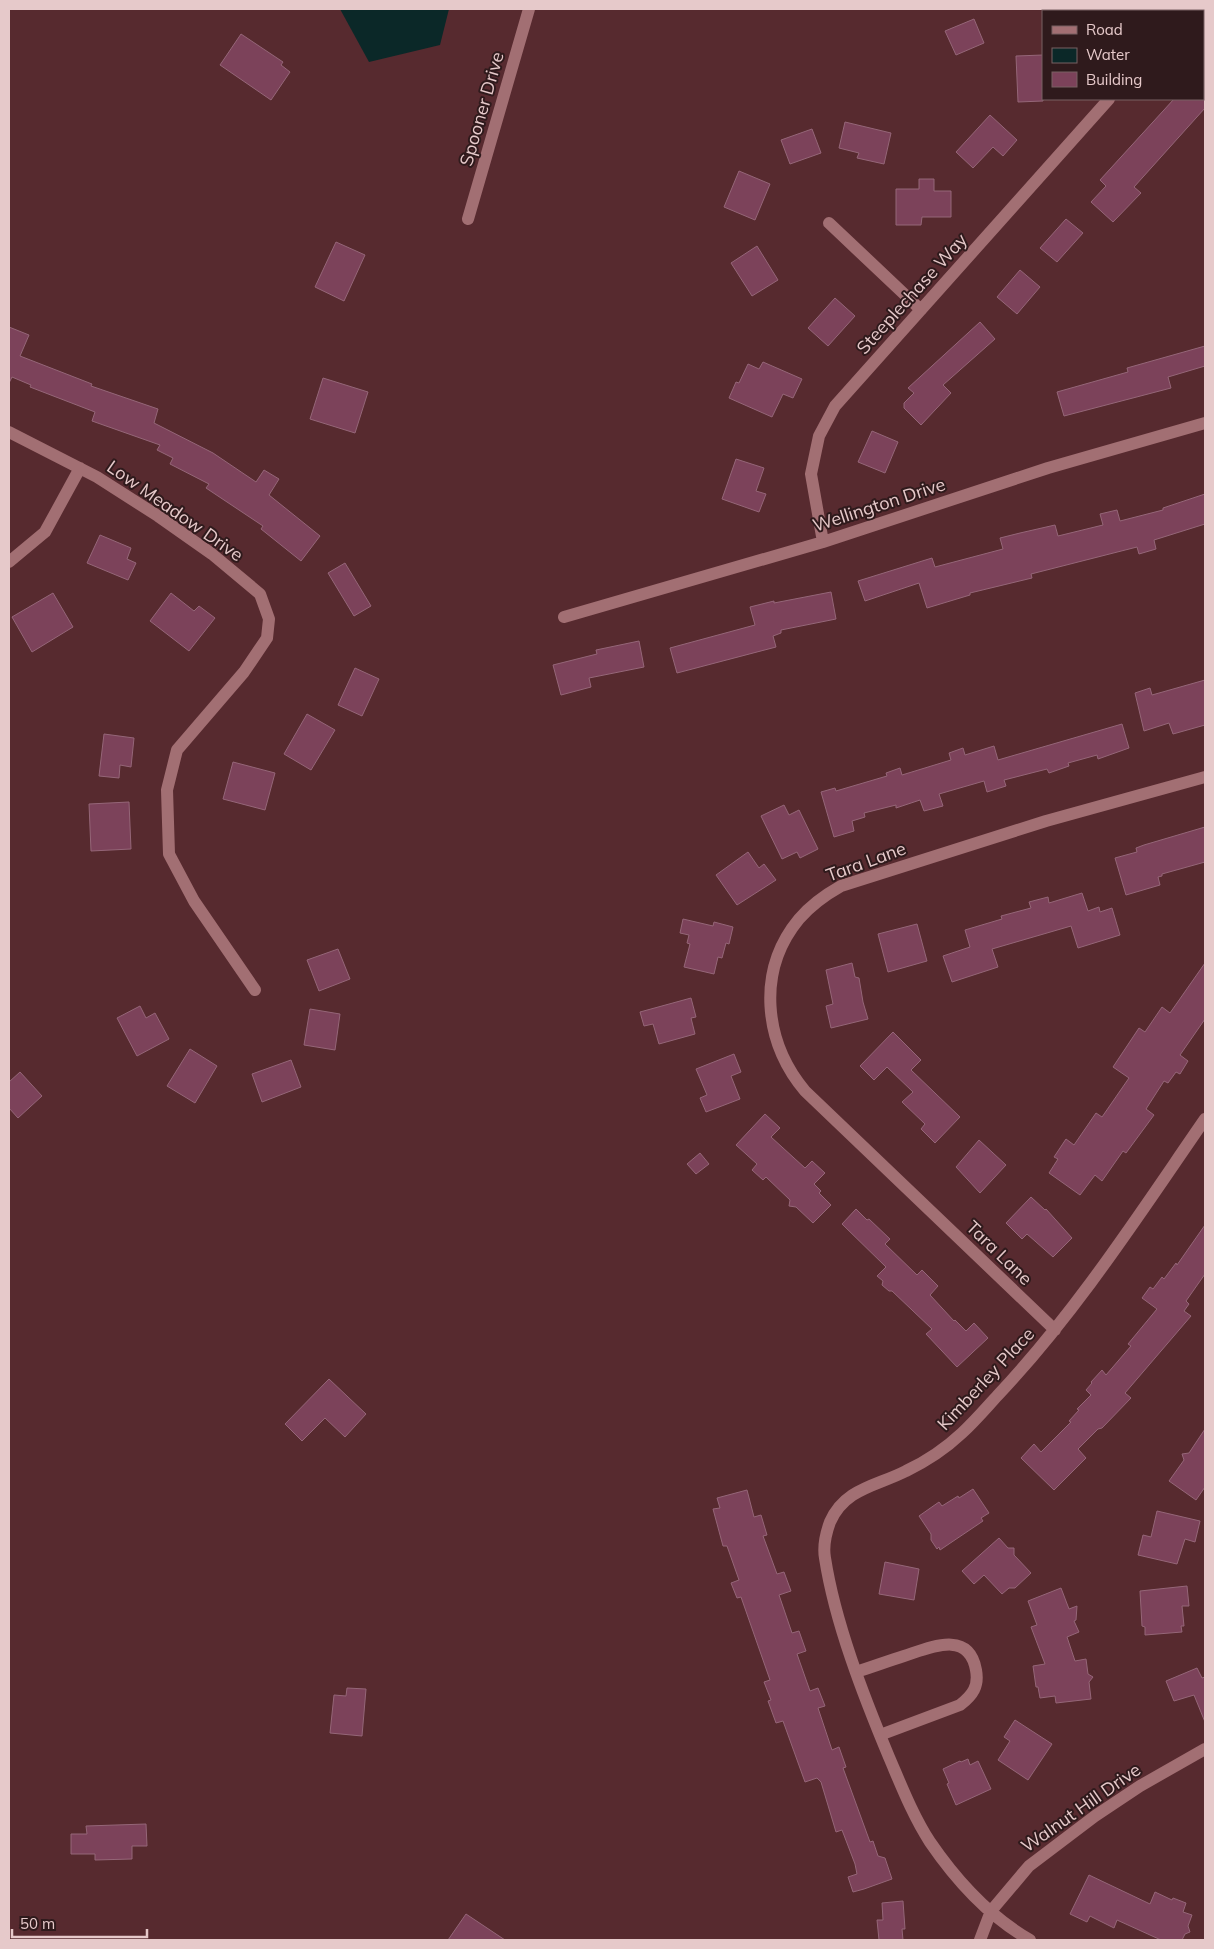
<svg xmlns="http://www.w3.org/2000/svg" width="1214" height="1949" font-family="Mulish,sans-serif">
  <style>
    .water { fill: #0b2828 }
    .building { fill: #7c425a; stroke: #956678 }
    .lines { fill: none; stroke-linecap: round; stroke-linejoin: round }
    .street { stroke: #a26f73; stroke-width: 12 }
    .labels { text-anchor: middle; stroke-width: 4; stroke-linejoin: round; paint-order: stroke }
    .street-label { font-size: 18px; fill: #e6c9ca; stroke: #2f1a1c }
  </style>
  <rect width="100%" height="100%" fill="#572a2f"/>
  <!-- water -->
  <path class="water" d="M340,9H449L440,45L369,62Z"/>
  <!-- building -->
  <path class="building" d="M974,19L984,43L956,55L945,31Z
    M241,34L283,62L281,65L290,72L271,100L220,65Z
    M1043,55V101L1018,102L1016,56Z
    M1174,99H1205V108L1134,187L1141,193L1113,222L1091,202L1106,186L1100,180Z
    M990,115L1017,140L1003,156L993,147L973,168L956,152Z
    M845,122L891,133L884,164L857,158L859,153L839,148Z
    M812,129L821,153L790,164L781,140Z
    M739,171L770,184L755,220L724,207Z
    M919,179H934V191H951V217H922L921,225H896V189H919Z
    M1066,219L1083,233L1057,262L1040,248Z
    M336,242L365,255L344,301L315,287Z
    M757,246L778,280L752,296L731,263Z
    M1020,270L1040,287L1017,314L997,297Z
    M835,298L855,316L828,346L808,328Z
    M980,322L995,339L943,385L951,393L921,425L904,408V403L914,393L908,388Z
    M9,327L29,335L20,356L92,384L91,386L158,409L154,423L213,453L256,482L264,470L279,479L269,495L320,536L301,561L261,529L263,526L206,488L209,484L170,464L173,458L157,450L160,445L92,421L95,412L30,387L31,385L12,377L9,383Z
    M1205,346V366L1168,377L1171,388L1064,416L1057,392L1128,372L1127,368Z
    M763,362L802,379L793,398L783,394L772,417L729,398L736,382L739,383L748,364L759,369Z
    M323,378L368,392L355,433L310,419Z
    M872,431L898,442L885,473L858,462Z
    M736,459L764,468L756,491L766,494L759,512L722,499Z
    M1205,494V524L1154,540L1156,549L1139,554L1137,547L1031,574L1032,578L970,593V595L927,608L919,583L865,601L858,581L932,558L935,567L1003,549L1000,538L1020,533L1055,525L1058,536L1103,525L1100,514L1117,510L1120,521L1163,510V508Z
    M100,535L131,548L127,559L136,563L128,580L87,563Z
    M345,563L371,606L354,616L328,573Z
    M831,592L836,619L781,630V633L773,636L776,647L677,673L670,648L755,625L750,607L774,601V603Z
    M53,593L73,627L32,652L12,617Z
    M171,593L194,611L199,606L215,618L189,651L150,621Z
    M639,641L644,667L589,678L591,687L561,695L553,665L597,654L596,650Z
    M355,668L379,679L362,716L338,705Z
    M1205,680V725L1173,734L1169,723L1144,731L1135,693L1150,688L1152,695Z
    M307,714L335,730L311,770L284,754Z
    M1122,724L1129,748L1098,759L1097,755L1068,763L1069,766L1049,773L1047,769L1004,780L1006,786L987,792L984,781L939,794L943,806L924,811L920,800L896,808V805L864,813L865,817L852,821L854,831L834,837L821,792L835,788L836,791L887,776L886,773L900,768L902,775L951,760L949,753L963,748L965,755L994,746L998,760Z
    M104,734L134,738L131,767L120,765L119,778L99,776Z
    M233,762L275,773L265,810L223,799Z
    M129,802L131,849L91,851L89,804Z
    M784,805L789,815L799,810L818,849L800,858L797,852L782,859L761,816Z
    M1205,827V862L1162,874V876L1158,877L1160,885L1126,895L1115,858L1137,852L1136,848L1144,845Z
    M748,852L759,868L764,864L776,880L737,905L716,875Z
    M1082,893L1088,911L1099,907L1100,912L1112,908L1120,935L1078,948L1071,926L992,949L998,967L952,982L943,956L970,947L965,930L1002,919L1001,916L1031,908L1029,902L1048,897L1049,903Z
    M683,919L713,926L714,922L733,927L729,944L726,943L722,958L718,957L714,974L684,967L690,944L687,943L689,935L680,933Z
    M917,924L927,961L888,972L878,934Z
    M338,949L350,979L319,991L307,960Z
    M852,963L855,977L859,978L863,1002L868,1019L831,1028L826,1006L833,1004L826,970Z
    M1205,963V1019L1180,1055L1188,1061L1180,1074L1176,1072L1168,1083L1164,1081L1146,1109L1154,1115L1126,1153L1123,1151L1102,1181L1095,1175L1080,1195L1049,1173L1058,1159L1054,1157L1066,1139L1074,1145L1096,1113L1102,1117L1129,1078L1113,1067L1139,1028L1145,1032L1162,1007L1170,1013Z
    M691,998L696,1017L691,1018L695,1034L659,1044L653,1024L644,1026L640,1012Z
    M140,1006L146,1018L155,1013L169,1039L137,1056L117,1018Z
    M310,1009L340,1014L335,1050L304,1045Z
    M893,1032L921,1060L911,1070L960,1117L935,1143L921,1129L925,1124L902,1102L913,1092L887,1067L874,1080L860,1066Z
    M190,1049L217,1066L195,1103L167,1086Z
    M734,1054L741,1072L731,1076L740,1099L706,1112L700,1098L707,1095L696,1069Z
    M291,1060L301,1087L262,1102L252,1074Z
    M20,1072L42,1096L18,1118L9,1108V1082Z
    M765,1114L780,1128L771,1137L805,1168L812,1161L825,1173L814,1184L821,1191L819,1193L831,1205L813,1223L796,1207L789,1206L790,1200L766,1177L763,1180L752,1170L757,1164L736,1145Z
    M979,1140L1006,1165L980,1193L956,1167Z
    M700,1153L709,1164L696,1174L687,1164Z
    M1031,1197L1045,1210L1046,1209L1072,1238L1053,1257L1027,1234L1022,1239L1006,1223Z
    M856,1209L867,1220L869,1219L890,1239L885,1244L917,1275L922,1270L938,1286L930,1295L954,1321L955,1320L966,1331L974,1323L988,1338L957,1367L926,1334L932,1329L892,1291H889L882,1285L883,1281L877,1276L886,1267L842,1224Z
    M1205,1225V1274L1186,1301L1189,1304L1184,1311L1191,1316L1125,1393L1131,1398L1102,1428L1098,1429L1078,1449L1086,1458L1054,1490L1021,1458L1034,1444L1041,1452L1071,1422L1069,1421L1079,1410L1077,1409L1091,1395L1086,1390L1092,1383L1091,1382L1102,1370L1106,1375L1131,1346L1128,1344L1157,1309L1142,1298L1150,1287L1153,1289L1162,1277L1164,1279L1176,1263L1177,1265Z
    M329,1379L366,1414L345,1437L325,1418L302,1441L285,1424Z
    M1205,1429V1487L1196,1500L1169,1481L1184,1460L1182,1454L1189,1453Z
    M973,1489L989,1513L981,1518L983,1521L940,1550L939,1547L937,1549L931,1540V1534L919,1516L939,1502L942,1506L958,1496L959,1498Z
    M747,1490L754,1517L761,1515L767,1535L763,1536L777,1574L784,1572L791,1591L779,1595L792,1633L799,1631L806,1651L797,1654L810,1691L818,1688L825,1706L818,1708L832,1750L839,1747L846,1767L843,1768L870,1842L873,1841L878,1856L885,1858L892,1879L864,1889L853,1892L848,1877L857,1874L855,1864L842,1830L836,1832L821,1782L817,1778L805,1782L783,1721L776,1723L768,1701L771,1700L764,1682L770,1680L741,1597L737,1598L731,1583L739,1580L727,1546H723L713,1509L720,1508L717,1498Z
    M1157,1511L1200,1521L1195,1542L1185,1539L1177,1564L1138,1555L1143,1535L1151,1537Z
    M999,1538L1008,1548H1014V1555L1031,1573L1015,1588H1009L1002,1594L984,1575L974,1584L962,1571Z
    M885,1562L919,1569L914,1600L879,1594Z
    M1187,1586L1189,1606H1182L1184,1626H1181L1182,1632L1145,1635V1627L1142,1626L1140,1591Z
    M1061,1588L1069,1609L1077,1606L1076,1620L1074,1621L1079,1632L1067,1637L1075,1661L1086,1659L1088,1674L1093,1677L1089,1682L1091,1699L1056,1703L1055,1696L1040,1698L1038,1687H1036L1033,1666L1045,1664L1031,1627L1037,1625L1028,1601Z
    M1197,1668L1202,1678L1205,1677V1722L1194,1695L1174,1701L1166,1681Z
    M347,1688L366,1689L362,1736L330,1733L334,1695L346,1696Z
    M1015,1720L1052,1744L1028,1780L998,1760L1010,1741L1004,1737Z
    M968,1759L970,1765L978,1761L991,1789L956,1805L947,1784L949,1783L943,1769L960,1761L961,1762Z
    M146,1824L147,1846H132V1859L95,1860V1854H71V1834H87L86,1826Z
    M1089,1875L1150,1904L1155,1892L1172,1900L1173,1898L1186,1903L1183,1912L1192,1915L1188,1926L1190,1932L1185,1934L1182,1940H1161L1117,1920L1114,1928L1090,1916L1087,1922L1070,1914Z
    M903,1901L905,1929H902L903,1940H879L877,1920H883L882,1903Z
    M466,1914L505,1940H448Z"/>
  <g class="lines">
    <!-- street -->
    <path class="street" d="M1062,9L1064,11
      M1189,11L1192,9
      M468,219L529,9
      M829,223L921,310
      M9,432L97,477L158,516L212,554L260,594L269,619L267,638L244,672L177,750L167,790L169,854L194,901L255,990
      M823,542L811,474L819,436L835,406L1109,99
      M9,562L45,532L80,468
      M564,617L823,542L1048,468L1205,423
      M1055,1330L805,1091C764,1042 756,971 799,919C811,905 825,895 841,886L1046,821L1205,777
      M856,1672C872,1667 888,1661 904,1656C929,1648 969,1629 976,1670C979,1686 973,1695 960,1705L880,1735
      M980,1940L991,1911L1029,1866L1095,1816L1140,1786L1205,1749
      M1030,1940C990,1917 956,1880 930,1842C913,1816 901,1785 889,1757C864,1697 835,1623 825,1558C823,1547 826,1533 830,1522C845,1488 877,1486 906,1471C927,1461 945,1449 962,1433C975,1421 986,1408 998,1395C1077,1311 1140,1213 1205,1119"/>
  </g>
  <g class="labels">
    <!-- street labels -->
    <g class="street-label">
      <text transform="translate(482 109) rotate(-74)" y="6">Spooner Drive</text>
      <text transform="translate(912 294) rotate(-48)" y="6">Steeplechase Way</text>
      <text transform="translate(879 505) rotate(-18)" y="6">Wellington Drive</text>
      <text transform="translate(175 511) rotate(35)" y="6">Low Meadow Drive</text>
      <text transform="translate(866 862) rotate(-20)" y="6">Tara Lane</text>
      <text transform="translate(999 1253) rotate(44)" y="6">Tara Lane</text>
      <text transform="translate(986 1379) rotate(-47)" y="6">Kimberley Place</text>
      <text transform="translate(1081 1808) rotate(-35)" y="6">Walnut Hill Drive</text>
    </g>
  </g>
  <!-- border -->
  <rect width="1214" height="1949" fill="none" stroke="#e6c9ca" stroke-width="20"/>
  <!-- legend -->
  <rect x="1042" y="10" width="162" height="90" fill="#2f1a1c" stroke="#786062"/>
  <rect x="1052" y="26" width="25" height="8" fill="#a26f73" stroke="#786062"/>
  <text x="1086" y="35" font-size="15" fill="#e6c9ca">Road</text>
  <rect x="1052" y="48" width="25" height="15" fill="#0b2828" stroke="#786062"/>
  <text x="1086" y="60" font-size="15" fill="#e6c9ca">Water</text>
  <rect x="1052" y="72" width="25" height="15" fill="#7c425a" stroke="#786062"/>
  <text x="1086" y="85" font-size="15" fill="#e6c9ca">Building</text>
  <!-- scale -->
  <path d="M12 1929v8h135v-8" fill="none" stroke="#e6c9ca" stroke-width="2.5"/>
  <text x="20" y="1929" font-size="15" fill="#e6c9ca" stroke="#2f1a1c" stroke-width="4" paint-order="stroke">50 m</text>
</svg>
